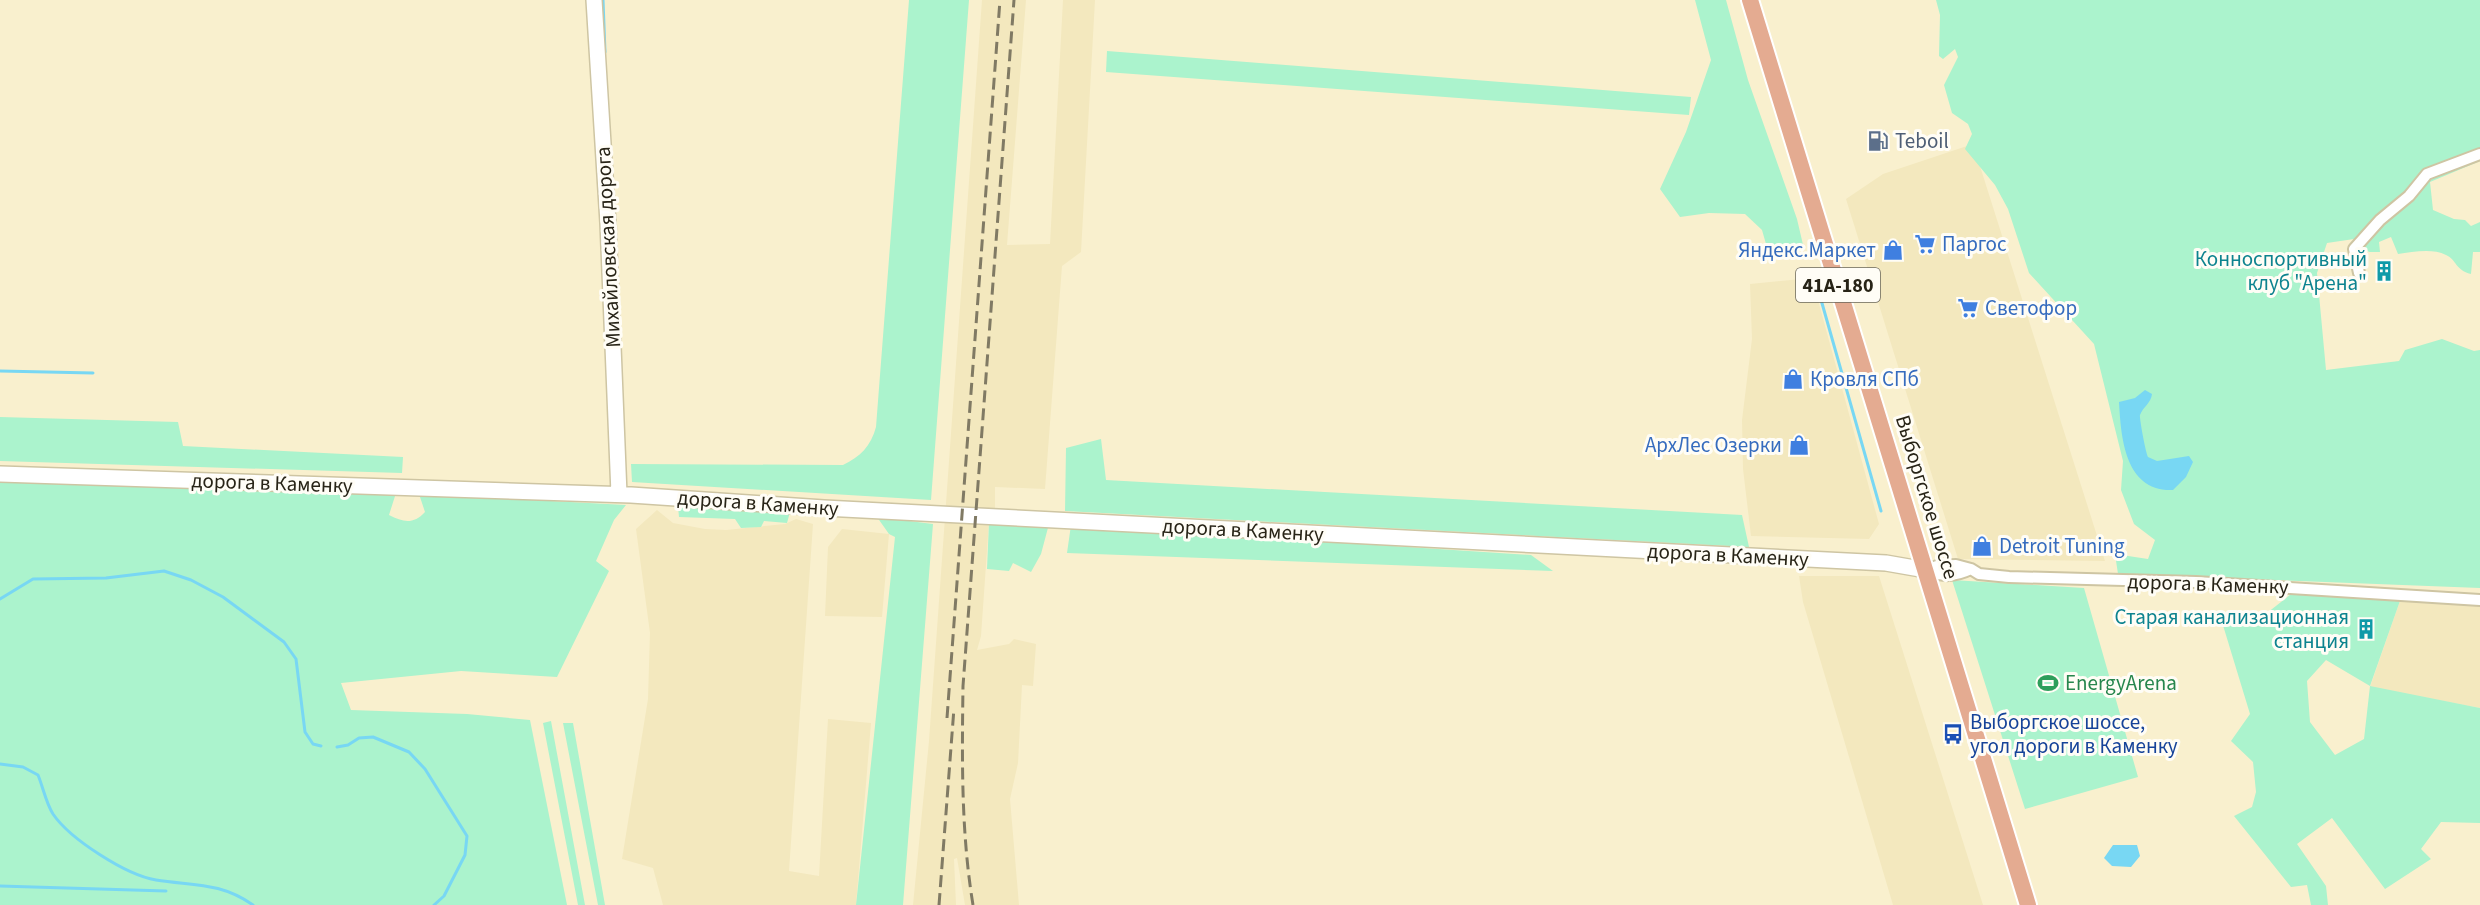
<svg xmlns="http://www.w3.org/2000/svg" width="2480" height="905" font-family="'Source Sans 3',sans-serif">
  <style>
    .built { fill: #f3e8be }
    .green { fill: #abf3cd; fill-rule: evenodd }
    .water { fill: #78d7f3 }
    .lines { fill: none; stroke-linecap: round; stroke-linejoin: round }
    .stream { stroke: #78d7f3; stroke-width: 3 }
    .street-casing { stroke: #cec5a3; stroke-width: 14 }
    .secondary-casing { stroke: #cec5a3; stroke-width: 18 }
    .primary-casing { stroke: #fff; stroke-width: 20 }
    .street { stroke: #fff; stroke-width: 10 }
    .secondary { stroke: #fff; stroke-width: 15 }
    .primary { stroke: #e4ab91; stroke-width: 16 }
    .rail { stroke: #807a64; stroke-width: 3; stroke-dasharray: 12 6; stroke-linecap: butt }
    .labels { text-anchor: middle; stroke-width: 6; stroke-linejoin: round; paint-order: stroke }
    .shield { fill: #fffdf6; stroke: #68655a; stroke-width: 1.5 }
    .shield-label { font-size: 20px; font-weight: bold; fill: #282417 }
    .service-label { font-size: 21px; fill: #4e5e75; stroke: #fffdf6; text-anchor: start }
    .shop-label { font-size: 21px; fill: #366cbe; stroke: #fffdf6; text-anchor: start }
    .street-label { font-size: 21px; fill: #282417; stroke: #fffdf6 }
    .culture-label { font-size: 21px; fill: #0d838f; stroke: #fffdf6; text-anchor: end }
    .leisure-label { font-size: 21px; fill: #27864d; stroke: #fffdf6; text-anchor: start }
    .transit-label { font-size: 21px; fill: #164399; stroke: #fffdf6; text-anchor: start }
  </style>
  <rect width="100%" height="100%" fill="#f9f0ce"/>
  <!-- built -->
  <path class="built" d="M982,0H1026L1007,245L1050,244L1063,0H1095L1081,252L1062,266L1045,489L995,487V512L989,522L981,636L977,650L1009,644L1014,639L1036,644L1033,686L1022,685L1018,763L1010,799L1019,905H965L957,858L954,859L956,905H913L929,741Z
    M1973,144L2105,561L1958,559L1846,199L1883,174Z
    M1812,278L1879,524L1869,539L1751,536L1743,469L1742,420L1752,339L1750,284Z
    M657,510L673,523L705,529L726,530L785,524L796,519L813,524L789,871L819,876L828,719L871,723L856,905H663L653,868L622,859L648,699L650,633L636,529Z
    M842,529L889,534L882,617L825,616L828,547Z
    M1799,576H1879L1983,905H1893L1803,602Z
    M2401,598L2480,606V708L2370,687Z"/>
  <!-- green -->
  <path class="green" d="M909,0H969L931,500L632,482L631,464L843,465C860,457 871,446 876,427Z
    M1695,0H1726L1748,80L1797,219L1804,249L1795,253L1786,244L1768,251L1762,230L1745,214L1709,213L1680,217L1660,189L1686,132L1711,60Z
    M1936,0H2480V161L2430,182L2433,210L2454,219L2465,220L2471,226L2480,222V252H2473L2471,274C2455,270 2457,260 2446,255C2432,248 2413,252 2398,254L2391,237L2379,242L2380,252H2369L2354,239L2327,243L2317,273L2326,370L2399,361L2405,350L2442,339L2474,351L2480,350V588L2118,574L2115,554L2148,559L2155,540L2134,524L2121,490L2123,461L2094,344L2029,273L2008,209L1995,185L1965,149L1972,134L1968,124L1952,113L1944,85L1958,57L1955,49L1943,59L1939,56L1940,15Z
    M1107,51L1691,97L1689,115L1106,72Z
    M0,417L178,422L183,446L403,457L402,473L0,461Z
    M1101,439L1106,480L1742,515L1749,547L1065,511L1066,448Z
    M0,481L396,493L389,515C403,522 413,525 425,512L419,494L626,505L614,520L596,561L609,571L557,677L461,671L341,683L351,710L467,714L530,720L567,905H0Z
    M678,506L790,512L787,523L764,521L761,527L741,528L735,519L679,517Z
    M877,517L933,524L903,905H856L895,537L889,534Z
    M989,522L1049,524L1041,554L1031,572L1013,563L1009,571L987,569Z
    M1071,525L1531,555L1553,571L1067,553Z
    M1952,580L2084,588L2138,777L2025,809Z
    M2291,594L2401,598L2370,686L2480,708V823L2441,822L2421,849L2431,859L2385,889L2332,818L2297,844L2326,886L2328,905H2311L2307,885L2291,887L2234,816L2252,807L2256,792L2253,762L2231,741L2250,714L2222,622L2267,613ZM2326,660L2370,686L2364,739L2335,755L2310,722L2307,681Z
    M551,721L585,905H578L543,723Z
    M563,723H573L605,905H598Z"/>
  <!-- water -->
  <path class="water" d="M2145,390L2152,394C2151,403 2143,407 2140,415C2139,417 2146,454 2148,457L2157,461L2189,456L2193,462L2186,477L2173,490C2125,492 2121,438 2119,402L2135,398Z
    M2113,845H2137L2140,856L2131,867L2112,866L2104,858Z"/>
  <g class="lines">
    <!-- stream -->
    <path class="stream" d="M603,0L605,52
      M1814,275L1881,511
      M0,371L93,373
      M0,599L33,579L106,578L164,571L191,580L223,597L284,642L296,659L305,732L313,744L321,746
      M337,747L348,745L359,738L373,737L409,752L425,769L467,836L465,855L444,896L434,905
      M0,764L23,767L38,775C43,787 46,803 53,814C70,839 126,875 156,880C194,886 220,882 253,905
      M0,886L166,891"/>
    <!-- street casing -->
    <g class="street-casing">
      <path id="street" d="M2359,273L2354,249L2380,220L2409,196L2427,174L2480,154
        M1926,570L1937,566L1956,565L1971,569L1979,574L2009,577L2196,582L2480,600
        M1926,570C1943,577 1954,577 1971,569"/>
    </g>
    <!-- secondary casing -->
    <g class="secondary-casing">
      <path id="secondary" d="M594,0L608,223L619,494
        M0,474L631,495L824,508L1886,563L1926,570"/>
    </g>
    <!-- primary casing -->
    <g class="primary-casing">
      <path id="primary" d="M1750,0L2028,905"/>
    </g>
    <!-- street -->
    <use href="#street" class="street"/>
    <!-- secondary -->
    <use href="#secondary" class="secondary"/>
    <!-- primary -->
    <use href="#primary" class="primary"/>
    <!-- rail -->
    <path class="rail" d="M947,718L1000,0
      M939,905L954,708
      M973,905C961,832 962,759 963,686L1014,0"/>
  </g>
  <!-- icons -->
  <defs>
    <g id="fuel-bare" transform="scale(1.62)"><path d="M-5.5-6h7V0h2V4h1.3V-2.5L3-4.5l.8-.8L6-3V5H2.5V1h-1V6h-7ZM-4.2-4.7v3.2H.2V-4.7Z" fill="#5c6f8a" stroke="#fffdf6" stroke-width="2.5" paint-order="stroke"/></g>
    <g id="supermarket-bare" transform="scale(1.62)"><path d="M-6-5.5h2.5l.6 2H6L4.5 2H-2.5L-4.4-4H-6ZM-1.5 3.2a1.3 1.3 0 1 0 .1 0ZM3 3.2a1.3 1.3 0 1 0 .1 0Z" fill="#3f7fe0" stroke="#fffdf6" stroke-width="2.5" paint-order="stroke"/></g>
    <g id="shop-bare" transform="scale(1.62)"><path d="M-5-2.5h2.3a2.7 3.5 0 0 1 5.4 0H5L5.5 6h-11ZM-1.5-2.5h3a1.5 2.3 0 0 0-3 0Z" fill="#3f7fe0" stroke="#fffdf6" stroke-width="2.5" paint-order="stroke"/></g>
    <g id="building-bare" transform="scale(1.62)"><path d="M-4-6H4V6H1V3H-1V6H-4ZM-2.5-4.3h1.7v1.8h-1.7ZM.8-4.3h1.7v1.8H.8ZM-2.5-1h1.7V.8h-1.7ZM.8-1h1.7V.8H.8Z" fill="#0f9aa8" stroke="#fffdf6" stroke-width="2.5" paint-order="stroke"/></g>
    <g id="stadium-bare" transform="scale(1.62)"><path d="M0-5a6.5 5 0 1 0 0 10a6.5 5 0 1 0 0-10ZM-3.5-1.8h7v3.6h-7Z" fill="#2e9e5b" stroke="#fffdf6" stroke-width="2.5" paint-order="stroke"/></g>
    <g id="bus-bare" transform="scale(1.62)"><path d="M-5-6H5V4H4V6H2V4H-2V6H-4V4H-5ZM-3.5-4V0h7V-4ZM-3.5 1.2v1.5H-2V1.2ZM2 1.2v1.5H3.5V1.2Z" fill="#1a4fb4" stroke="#fffdf6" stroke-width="2.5" paint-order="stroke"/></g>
  </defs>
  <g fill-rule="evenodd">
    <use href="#fuel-bare" x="1878" y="141"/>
    <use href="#supermarket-bare" x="1925" y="244"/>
    <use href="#shop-bare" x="1893" y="250"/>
    <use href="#building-bare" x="2384" y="271"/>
    <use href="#supermarket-bare" x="1968" y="308"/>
    <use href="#shop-bare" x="1793" y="379"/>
    <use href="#shop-bare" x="1799" y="445"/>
    <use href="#shop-bare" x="1982" y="546"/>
    <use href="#building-bare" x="2366" y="629"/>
    <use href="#stadium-bare" x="2048" y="683"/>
    <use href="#bus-bare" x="1953" y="734"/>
  </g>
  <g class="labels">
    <!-- shield labels -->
    <rect class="shield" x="1796" y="268" width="84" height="34" rx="4.5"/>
    <g class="shield-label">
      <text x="1838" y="292">41А-180</text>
    </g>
    <!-- service labels -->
    <g class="service-label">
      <text x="1895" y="148">Teboil</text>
    </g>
    <!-- shop labels -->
    <g class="shop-label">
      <text x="1942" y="251">Паргос</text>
      <text x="1876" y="257" text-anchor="end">Яндекс.Маркет</text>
      <text x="1985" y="315">Светофор</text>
      <text x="1810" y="386">Кровля СПб</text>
      <text x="1782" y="452" text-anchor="end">АрхЛес Озерки</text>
      <text x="1999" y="553">Detroit Tuning</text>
    </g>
    <!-- street labels -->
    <g class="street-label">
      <text transform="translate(608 247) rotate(-93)" y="7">Михайловская дорога</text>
      <text transform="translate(272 483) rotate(2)" y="7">дорога в Каменку</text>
      <text transform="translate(1927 497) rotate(73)" y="7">Выборгское шоссе</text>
      <text transform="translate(758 503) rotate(4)" y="7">дорога в Каменку</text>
      <text transform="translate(1243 530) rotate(3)" y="7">дорога в Каменку</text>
      <text transform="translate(1728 555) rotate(3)" y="7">дорога в Каменку</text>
      <text transform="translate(2208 584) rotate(2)" y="7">дорога в Каменку</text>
    </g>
    <!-- culture labels -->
    <g class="culture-label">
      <text x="2367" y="266">Конноспортивный<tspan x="2367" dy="24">клуб "Арена"</tspan></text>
      <text x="2349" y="624">Старая канализационная<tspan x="2349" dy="24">станция</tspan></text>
    </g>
    <!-- leisure labels -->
    <g class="leisure-label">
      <text x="2065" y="690">EnergyArena</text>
    </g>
    <!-- transit labels -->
    <g class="transit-label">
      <text x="1970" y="729">Выборгское шоссе,<tspan x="1970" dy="24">угол дороги в Каменку</tspan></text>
    </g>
  </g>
</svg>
